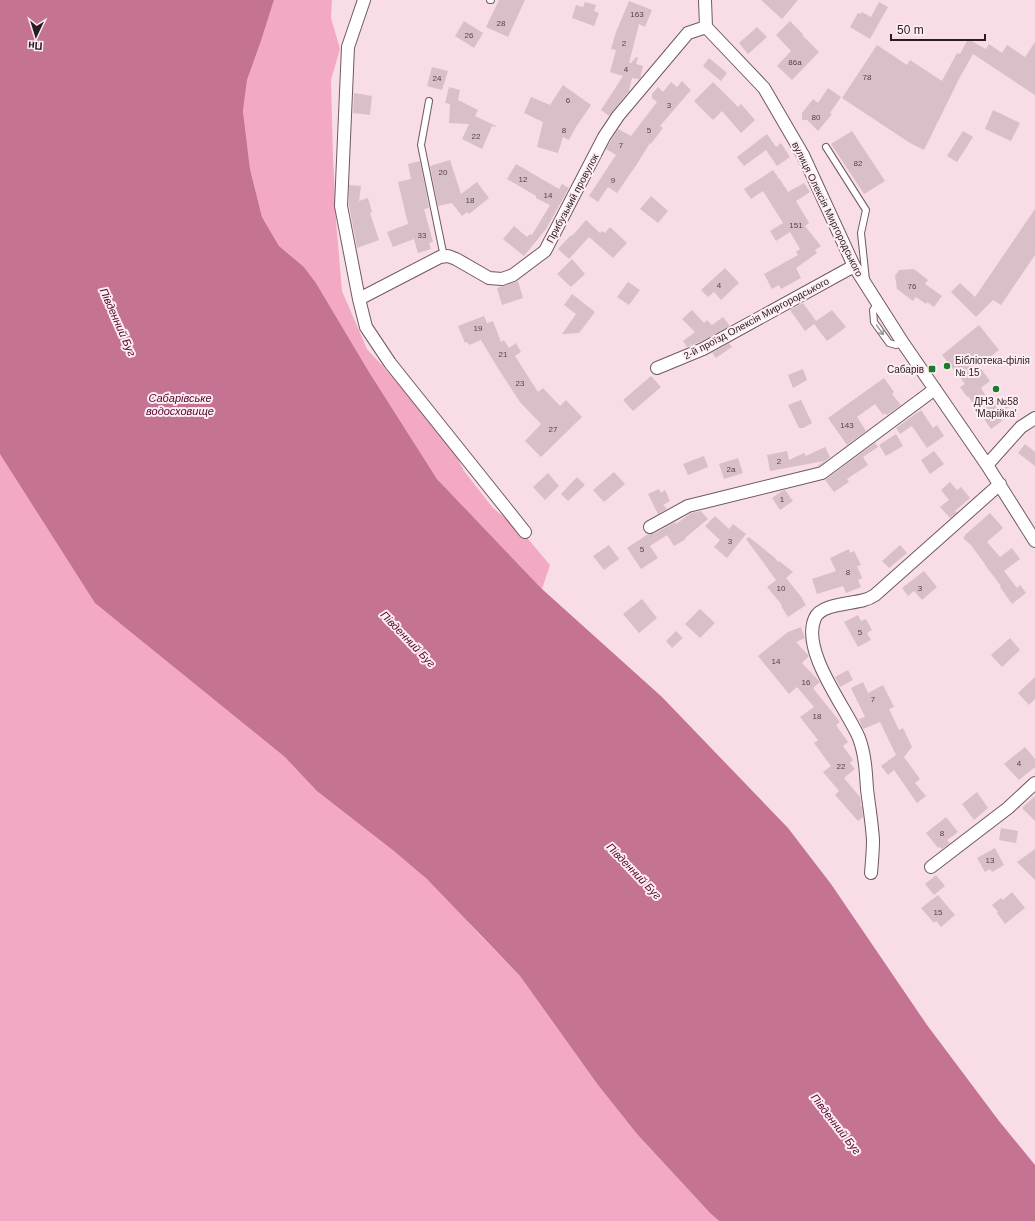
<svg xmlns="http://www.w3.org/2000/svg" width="1035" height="1221" font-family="Arial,sans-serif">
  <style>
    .green { fill: #f3a9c4 }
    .water { fill: #c57393 }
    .building { fill: #d9bfc8 }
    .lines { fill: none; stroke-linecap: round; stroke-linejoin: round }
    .lane-casing { stroke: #705961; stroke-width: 8 }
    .street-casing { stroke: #705961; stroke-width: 14 }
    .lane { stroke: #fff; stroke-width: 6 }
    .street { stroke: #fff; stroke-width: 12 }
    .oneway { stroke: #9e9a9b }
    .poi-dot { fill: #1c7b2b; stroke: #feedf3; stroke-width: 1.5 }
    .labels { text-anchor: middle; stroke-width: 4; stroke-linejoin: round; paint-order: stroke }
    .number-label { font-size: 8px; fill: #54464b }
    .street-label { font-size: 10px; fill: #281e21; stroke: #feedf3 }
    .poi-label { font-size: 10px; fill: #281e21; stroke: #feedf3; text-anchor: start }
    .water-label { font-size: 11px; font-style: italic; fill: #53062f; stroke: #feedf3 }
  </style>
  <rect width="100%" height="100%" fill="#f8dde6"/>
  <!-- green -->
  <path class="green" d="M274,0H332L331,18L340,49L331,80L333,157L336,221L342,291L367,349L419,406L454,451L464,471L493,508L523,533L550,565L542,589L437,479L369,372L316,283L304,267L279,246L262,217L250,169L243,111L247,80L261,41Z
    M0,434L281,713L478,933L520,976L598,1085L637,1134L710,1213L719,1221H0Z"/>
  <!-- water -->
  <path class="water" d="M0,0H274L261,41L247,80L243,111L250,169L262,217L279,246L304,267L316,283L369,372L437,479L542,589L662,697L788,828L831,884L927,1025L999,1121L1035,1165V1221H719L710,1213L637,1134L598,1085L520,976L427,879L394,851L317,791L285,757L95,603L0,454Z"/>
  <!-- building -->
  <path class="building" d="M499,0H525L508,37L486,27Z
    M761,0H798L782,19Z
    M629,1L652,10L645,27L639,24L629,63H631L636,57L638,58L636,64L643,66L640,79H639L632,78L629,91L609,116L601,110L623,76L610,72L616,50L611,49L616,32Z
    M585,2L596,5L594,11L599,13L594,26L572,18L576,5L583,7Z
    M879,2L888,7L870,39L850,27L858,13L860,14L862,12L871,17Z
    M464,21L483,33L474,48L455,36Z
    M790,21L803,34L802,35L819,52L792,80L777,66L791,51L776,35Z
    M757,27L767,37L748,54L739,43Z
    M968,39L986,49L989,44L1002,53L1007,45L1025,57L1035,42V95L973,54L960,77L924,150L910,143L842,98L877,45L907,65L910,60L942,81L957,53L960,54Z
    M709,58L727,73L721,81L703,66Z
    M432,67L448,71L442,90L427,86Z
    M682,81L691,90L660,126L663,128L651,144L650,143L637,164L617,193L608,187L598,202L589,196L616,155L606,149L618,129L631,136L657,102L652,98V94L658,87L663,92L671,82L677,87Z
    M713,82L738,107L741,104L755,120L741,133L722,111L713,120L694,101Z
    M563,85L591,105L576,127L569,140L563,137L558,153L537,147L543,122L524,113L531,97L550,105Z
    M449,87L460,90L458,100L478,110L475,116L496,126V127L492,126L482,149L462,139L469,124L449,123L450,104L445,103Z
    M828,88L841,97L830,113L832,114L818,131L807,120H802V113L813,99L818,103Z
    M354,93L372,96L370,115L353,113Z
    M993,110L1020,123L1011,141L985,129Z
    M852,131L885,181L864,194L831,144Z
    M963,131L973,137L957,162L947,156Z
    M767,134L776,147L781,143L790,157L777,166L766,150L744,166L737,157Z
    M450,160L461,194L477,182L489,198L469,214L467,212L462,216L452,203L438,206L430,166Z
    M420,161L429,208L424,209L433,242L429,243L431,249L418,253L414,239L393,247L387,232L408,224L398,182L411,179L408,164Z
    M516,164L559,189L562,184L569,188L546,229L524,256L503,239L514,226L527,237L530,234L532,235L550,205L536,198V196L507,179Z
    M773,170L778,177L777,179L779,178L788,192L804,183L810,192L796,201L809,223L805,226L821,246L815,250L817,253L796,268L801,278L781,289L779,285L772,289L764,274L798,255L796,252L800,249L790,232L776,241L770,231L783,223L763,191L751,199L744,189Z
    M349,185L361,186L359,201L368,198L372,212L370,213L379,240L357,248L349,205Z
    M651,196L668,211L658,223L640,209Z
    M1035,209V255L1001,305L993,300L976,317L951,292L960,283L975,297Z
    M586,220L600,233L602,231L605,233L610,227L627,243L613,258L589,237L569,259L558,249L571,235L572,236Z
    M572,259L585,274L571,287L557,274Z
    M725,268L739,283L721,300L714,292L708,297L701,290Z
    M914,269L928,280L925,284L942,296L934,307L927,302L926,304L916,297L913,301L897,289L895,276L899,270Z
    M518,281L523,298L502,305L497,288Z
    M628,282L640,290L629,305L617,297Z
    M572,294L595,312L579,333L562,334L576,314L564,305Z
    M803,303L816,321L832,310L846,327L827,341L814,324L805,331L790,310Z
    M692,310L704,323L707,320L712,325L723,317L730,326L700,342L687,347L683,341L695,332L682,319Z
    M484,316L487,323L493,321L501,342L504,340L509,348L516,343L521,352L515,356L538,392L543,388L560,406L566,400L582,417L541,457L525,441L541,424L520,402L499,370L481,340L469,345L467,342L465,343L458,326Z
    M979,325L999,350L979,366L990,381L981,388L991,404L1002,396L1009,407L998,415L1002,421L991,429L968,396L967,397L960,387L965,384L942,355Z
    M729,343L732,347L716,358L712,353Z
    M803,369L807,380L793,388L788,375Z
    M651,376L661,387L633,411L623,400Z
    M884,378L894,392L892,394L901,405L887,415L885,413L883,415L875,404L857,417L866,431L847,445L828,418Z
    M801,400L812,423L803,428H799L788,405Z
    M921,410L933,428L937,425L944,436L927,448L912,426L900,434L896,428Z
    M896,434L903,446L886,456L879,445Z
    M875,443L878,447L863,457L868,465L847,479L849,482L834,492L825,480Z
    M1025,444L1035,452V466L1018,453Z
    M825,447L830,457L819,466H817L824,461L770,471L767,455L787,451L789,460L804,453L806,456Z
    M934,451L944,464L930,474L921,460Z
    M704,456L708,467L688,475L683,464Z
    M738,458L743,473L724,479L719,464Z
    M614,472L625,484L604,502L593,490Z
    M548,473L559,486L545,500L533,487Z
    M577,477L585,485L568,501L561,494Z
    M950,482L957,490L961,487L970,498L955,511L957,513L950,518L940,507L949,500L941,490Z
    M659,489L661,493L665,490L670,501L663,505L667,509L658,514L648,494Z
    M785,490L793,501L780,510L772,498L782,491Z
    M701,511L708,519L685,538L686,539L674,546L667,535L650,546L658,558L641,569L627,548L648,534H654L675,522L676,524L691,513Z
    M990,513L1003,528L987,542L1000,557L1012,548L1020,559L1004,571L1017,588L1020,585L1026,593L1012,604L1000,587L1001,586L985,565V564L971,545L963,538L965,536V535Z
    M715,516L729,529L733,524L746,534L727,558L714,547L720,540L705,526Z
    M749,537L775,558L778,562L779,561L793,572L786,578L803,599H802L806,605L788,617L781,606L782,605L767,587L776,580L746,539Z
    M609,545L619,559L604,570L593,556Z
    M900,545L907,553L889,568L882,561Z
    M849,549L850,553L854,551L861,565L857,566L862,578L858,580L861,587L846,593L843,586L817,594L812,579L836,571L830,558Z
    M924,571L937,587L922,600L914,591L908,596L902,588Z
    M642,599L657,618L639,633L623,614Z
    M700,609L715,623L700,638L685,624Z
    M858,615L861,621L866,619L872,630L867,633L871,640L858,647L844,622Z
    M801,627L805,638L796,642L809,656L802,663L820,682L813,688L840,722L836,725L848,742L843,746L853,760L850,763L855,769L844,778L860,797L861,804L860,805L862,807L863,817L858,821L835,795L839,791L823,772L831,766L814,743L818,740L800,717L814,707L797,687L789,694L758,656L788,632Z
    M676,631L683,638L672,648L666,641Z
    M1010,638L1020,650L1002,667L991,655Z
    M848,670L853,680L840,687L835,677Z
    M1035,677V699L1029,705L1018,693Z
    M863,682L868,693L883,685L894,707L889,709L899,730L903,728L912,747L904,757L920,779L915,783L926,796L917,803L894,770L888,775L881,766L896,755L880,722L863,729L859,719L865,717L851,688Z
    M1025,747L1035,759V767L1019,780L1004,764Z
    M977,792L988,808L974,820L962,804Z
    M1035,796V821L1022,808Z
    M946,817L958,832L947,840L950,843L942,849L940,847L938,848L926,833Z
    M1001,828L1018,831L1016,843L999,840Z
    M995,848L1004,865L992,872L990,869L985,872L977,858Z
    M1035,849V880L1017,862Z
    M936,875L945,886L934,895L925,884Z
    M1012,892L1025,908L1005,924L997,913L998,912L992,905L1001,898L1003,900Z
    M938,895L955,915L941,927L936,921L934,923L921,908Z"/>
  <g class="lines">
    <!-- lane casing -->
    <g class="lane-casing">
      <path id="lane" d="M490,0H491
        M429,101L421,145L444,257
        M826,147L866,210L861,233L866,280
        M878,303L873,310L874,322L889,343L896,345L903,343"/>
    </g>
    <!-- street casing -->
    <g class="street-casing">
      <path id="street" d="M364,0L348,47L341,206L359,299L366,327L390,363L525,532
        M705,0L706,27L764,88L803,155L854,266L903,343L987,465L1035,541
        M359,299L440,257L448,256L456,259L489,278L502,279L513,275L545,251L604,137L618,116L688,33L706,27
        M657,368L703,349L854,266
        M987,465L1021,427L1035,418
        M650,527L688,506L822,473L935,389
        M931,867L1008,808L1035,783
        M871,873C872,862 873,851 873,840C872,823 869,806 867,789C866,772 865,754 859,738C847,709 800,651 815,618C821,604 851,604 864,600C868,599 872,597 875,595L1000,484"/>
    </g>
    <!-- lane -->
    <use href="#lane" class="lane"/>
    <!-- street -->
    <use href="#street" class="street"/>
  </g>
  <!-- one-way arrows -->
  <defs><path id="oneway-shaft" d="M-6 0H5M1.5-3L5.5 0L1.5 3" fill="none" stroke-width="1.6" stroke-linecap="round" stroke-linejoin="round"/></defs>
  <use class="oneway" href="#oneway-shaft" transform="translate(880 330) rotate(54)"/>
  <!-- markers -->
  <g class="poi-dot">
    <circle cx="947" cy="366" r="4"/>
    <rect x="928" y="365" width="8" height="8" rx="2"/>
    <circle cx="996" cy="389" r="4"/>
  </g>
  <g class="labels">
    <!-- number labels -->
    <g class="number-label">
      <text x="637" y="17">163</text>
      <text x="501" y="26">28</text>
      <text x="469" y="38">26</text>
      <text x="624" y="46">2</text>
      <text x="795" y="65">86а</text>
      <text x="626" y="72">4</text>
      <text x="867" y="80">78</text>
      <text x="437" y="81">24</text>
      <text x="568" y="103">6</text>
      <text x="669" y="108">3</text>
      <text x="816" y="120">80</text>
      <text x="564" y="133">8</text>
      <text x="649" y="133">5</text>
      <text x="476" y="139">22</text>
      <text x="621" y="148">7</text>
      <text x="858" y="166">82</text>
      <text x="443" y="175">20</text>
      <text x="523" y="182">12</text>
      <text x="613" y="183">9</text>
      <text x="548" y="198">14</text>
      <text x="470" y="203">18</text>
      <text x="796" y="228">151</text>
      <text x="422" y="238">33</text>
      <text x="719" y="288">4</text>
      <text x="912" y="289">76</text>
      <text x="478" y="331">19</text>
      <text x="503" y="357">21</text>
      <text x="520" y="386">23</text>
      <text x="847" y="428">143</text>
      <text x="553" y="432">27</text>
      <text x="779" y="464">2</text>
      <text x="731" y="472">2а</text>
      <text x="782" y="502">1</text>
      <text x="730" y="544">3</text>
      <text x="642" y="552">5</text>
      <text x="848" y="575">8</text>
      <text x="781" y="591">10</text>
      <text x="920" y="591">3</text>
      <text x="860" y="635">5</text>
      <text x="776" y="664">14</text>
      <text x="806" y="685">16</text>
      <text x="873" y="702">7</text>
      <text x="817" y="719">18</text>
      <text x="1019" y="766">4</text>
      <text x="841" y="769">22</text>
      <text x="942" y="836">8</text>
      <text x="990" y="863">13</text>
      <text x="938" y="915">15</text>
    </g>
    <!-- street labels -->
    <g class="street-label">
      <text transform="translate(572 198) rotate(-62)" y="4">Прибузький провулок</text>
      <text transform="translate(828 209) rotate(64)" y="4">вулиця Олексія Миргородського</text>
      <text transform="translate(756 318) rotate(-28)" y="4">2-й проїзд Олексія Миргородського</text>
    </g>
    <!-- poi labels -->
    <g class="poi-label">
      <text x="955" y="364">Бібліотека-філія<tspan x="955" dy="12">№ 15</tspan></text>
      <text x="924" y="373" text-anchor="end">Сабарів</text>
      <text x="996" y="405" text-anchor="middle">ДНЗ №58<tspan x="996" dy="12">'Марійка'</tspan></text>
    </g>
    <!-- water labels -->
    <g class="water-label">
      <text transform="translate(118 322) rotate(66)" y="4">Південний Буг</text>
      <text x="180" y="402">Сабарівське<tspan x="180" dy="13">водосховище</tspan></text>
      <text transform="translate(408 639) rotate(46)" y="4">Південний Буг</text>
      <text transform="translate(634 871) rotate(46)" y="4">Південний Буг</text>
      <text transform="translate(836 1124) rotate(52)" y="4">Південний Буг</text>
    </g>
  </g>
  <!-- north arrow -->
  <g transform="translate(36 36) rotate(184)" stroke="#feedf3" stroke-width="3" paint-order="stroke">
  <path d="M0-3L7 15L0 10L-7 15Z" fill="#281e21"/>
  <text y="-6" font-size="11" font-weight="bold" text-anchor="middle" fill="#281e21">Пн</text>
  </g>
  <!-- scale -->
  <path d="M891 34v6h94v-6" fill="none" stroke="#281e21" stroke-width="2"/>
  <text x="897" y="34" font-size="12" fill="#281e21" stroke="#feedf3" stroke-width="3" paint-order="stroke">50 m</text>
</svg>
